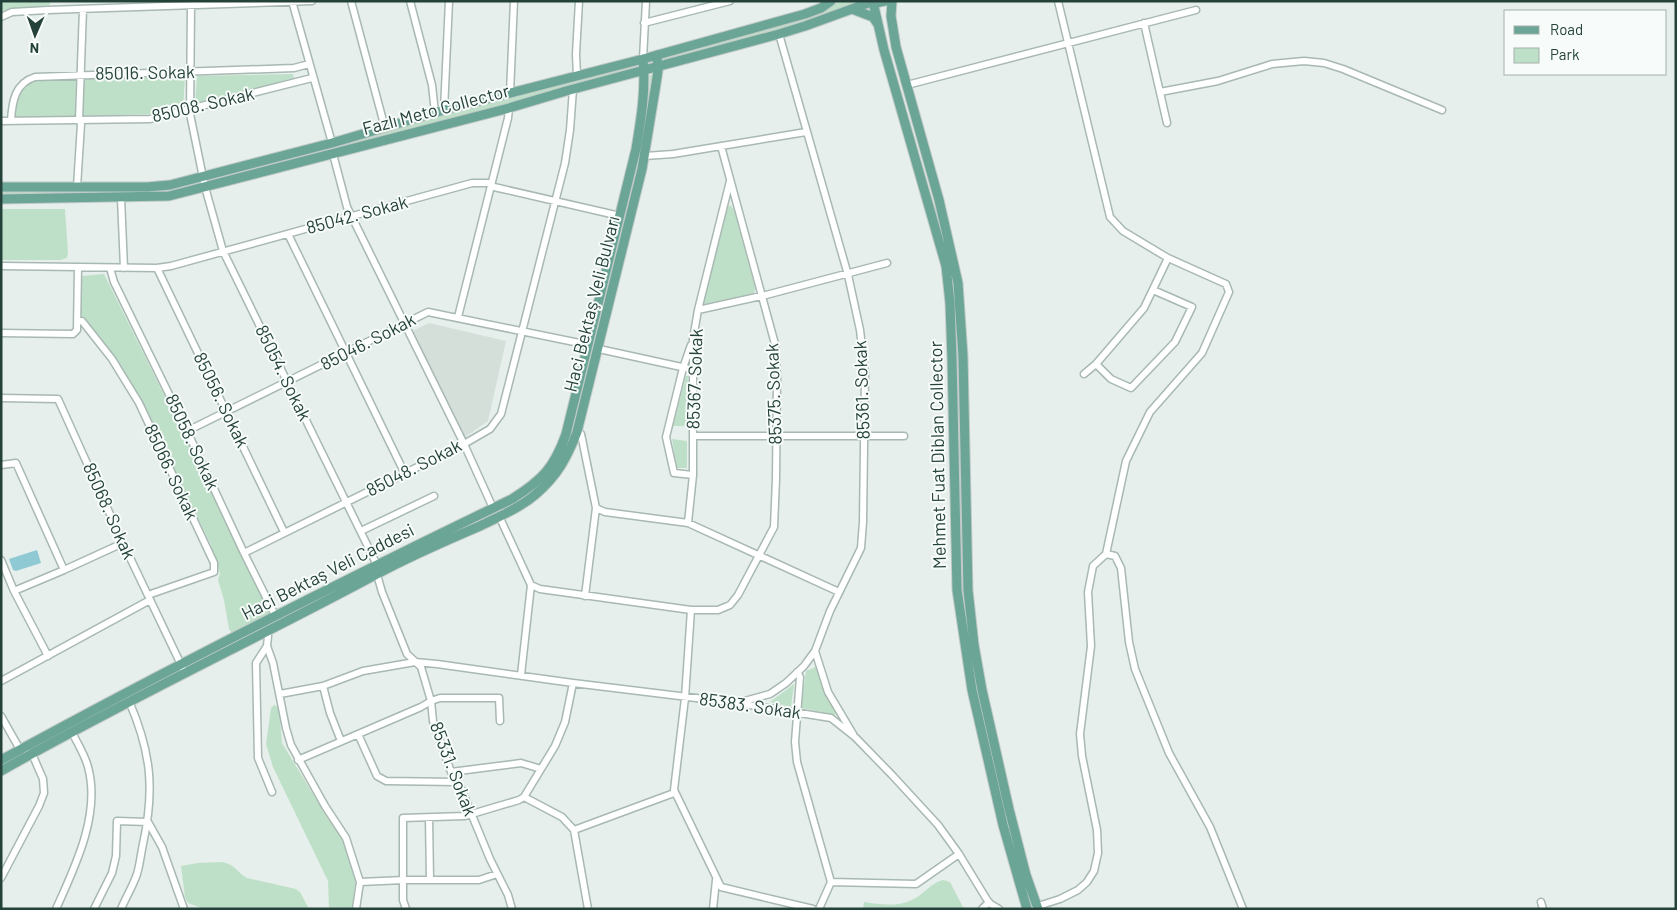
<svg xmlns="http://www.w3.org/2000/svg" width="1677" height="910" font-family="Barlow,sans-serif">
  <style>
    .built { fill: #d4dfda }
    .green { fill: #bfe0c8 }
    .water { fill: #8ec9d4 }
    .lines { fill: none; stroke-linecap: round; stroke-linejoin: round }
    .minor-casing { stroke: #a8b8b2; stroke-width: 9 }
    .major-casing { stroke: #c2cac8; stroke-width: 11 }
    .minor { stroke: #fff; stroke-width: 6 }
    .major { stroke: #6aa596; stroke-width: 9 }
    .labels { text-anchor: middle; stroke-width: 4; stroke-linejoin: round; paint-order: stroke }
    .street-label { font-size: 18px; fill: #24423a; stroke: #f7fbf9 }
  </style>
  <rect width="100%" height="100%" fill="#e6efeb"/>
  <!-- built -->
  <path class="built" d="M429,323L506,341L488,421L465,437L433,374L413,331Z"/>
  <!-- green -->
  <path class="green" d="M1,1H50V5L1,11Z
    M839,1H861L793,26L661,62L660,59L809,17L830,8Z
    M638,65L639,69L453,120L212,181L211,179L450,113Z
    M293,74L294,78L195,104L197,76Z
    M650,75H653L640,160L572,436L555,471L533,492L513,505L386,564L471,522L553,469L563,453L570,436L581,390L637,160L649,95Z
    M185,77L183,109L151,114L83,116L84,79Z
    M76,78L75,117L15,118C18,74 42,79 76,78Z
    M197,183L198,186L175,191L126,194H1V191H160Z
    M730,205L734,210L755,288L754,294L703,304L728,207Z
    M1,209H65L68,253L67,258L60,260H1Z
    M104,274L223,514L270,614L233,634L229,629L224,600L218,580L220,573L211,545L136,392L101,338L81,315L82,276Z
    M686,376H688L687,426H673Z
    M672,439L687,441V468H677Z
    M816,667L825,693L838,715L801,708L806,671Z
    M794,684L791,707L770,702Z
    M274,705L279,707L282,743L328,819L344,836L356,875L352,909H329L328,881L273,767L266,744L271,708Z
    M222,862C238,866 235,871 247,878L296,889L300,892L309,909H204L188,903L185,897L181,866L198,863Z
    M943,880L950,882L964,909H863L864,902C884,905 903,908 920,895C928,889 934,882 943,880Z"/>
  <!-- water -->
  <path class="water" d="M37,550L41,563L16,571L13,570L9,559Z"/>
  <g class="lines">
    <!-- minor casing -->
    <g class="minor-casing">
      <path id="minor" d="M292,1L332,143
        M351,1L385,128
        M410,1L432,85L435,113
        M191,6L190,114L205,187L223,251L375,561L378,578L382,592L407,654L421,667L431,701L433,721L451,772L460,786L490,859L508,895L512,909
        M1,17L12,12L48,10L312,1
        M644,23L730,1
        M1144,23L1167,123
        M643,59L646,1
        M577,76L576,54L579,1
        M907,85L1196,10
        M1160,92L1218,81L1272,64L1304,61L1324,63L1343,69L1442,110
        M510,93L514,1
        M444,110L449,1
        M1,121L150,119L312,78
        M11,121C12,102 15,83 35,77L294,68L309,64
        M333,154L347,207L464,444L493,508
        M645,156L673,154L806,132
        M77,187L81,124L79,120L83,9
        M121,198L124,268
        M288,234L405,474
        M1,266L157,268L171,266L472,183H488L494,187L620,216
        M110,268L114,282L187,431L244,553L276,617
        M157,268L284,532
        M698,310L766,295L887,263
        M458,317L508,118L509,108
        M78,321H82L112,359L139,403L214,563V572L148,595
        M1,333L73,334L77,330L78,267
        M691,345L683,368L666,437L674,473L693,475
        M599,349L686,368
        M1096,364L1111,379L1131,388L1175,342L1192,307L1153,290
        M1084,374L1096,364L1144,308L1168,258
        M1,398L58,399L123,543L185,673
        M187,431L428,312L589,345
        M577,432L581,434L596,508L585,596
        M693,436H904
        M1,465L16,463L64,570
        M596,508L605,512L688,523L839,592
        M499,516L531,585L521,675
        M688,523L693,475V339L698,310L730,181
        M361,531L434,496
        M244,553L464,444L490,429L501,414L565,163L570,130L573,89
        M1106,554L1115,556L1121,568L1129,642L1135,669L1169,753L1210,827L1243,909
        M1,560L14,591L48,656
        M531,585L540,589L691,610H718L730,605L738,595L774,527L776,479L777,378L775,344L721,146
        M14,591L64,570L123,543
        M691,610L685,698L674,790L721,887L813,909
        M267,632L268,636L267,646L273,663L286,728L291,745L325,806L346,838L360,882L356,909
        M267,646L256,663L258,758L272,792
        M815,651L828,692L853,734
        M797,672L800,677L795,742L797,762L831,882
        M1,681L150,600
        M323,686L330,713L341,741
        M280,694L323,686L363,671L415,662L437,664L573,683L737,703L831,718L855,737L892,775L938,825L959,854L989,903L999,909
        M741,702L770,694L786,683L804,666L815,651L830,611L861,548L863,522L865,373L860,330L848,275L779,34
        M1,716L18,746L33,756L43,779L44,793L39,806L1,878
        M358,734L377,776L386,781L457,782
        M298,760L421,707L431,701L440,698H499L500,721
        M451,772L521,763L541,769
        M524,797L562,817L574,830L588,909
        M429,818L430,880
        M574,830L674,793
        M360,882L404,880H479L497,874
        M831,882L916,884L959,854
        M1541,902L1543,909
        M1035,907L1060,899L1078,890L1087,882L1094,871L1098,853L1097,830L1082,756L1080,734L1091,646L1088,592L1093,566L1106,554L1126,461L1150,412L1202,353L1229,292L1226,284L1168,258L1123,231L1110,217L1058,1
        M56,909C75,867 101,814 88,767C85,755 77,743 72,732
        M94,909L112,873L116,856L117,821L148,822L162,847L184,909
        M121,909C126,897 133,886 137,874C140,864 141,853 143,844C155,789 151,752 129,701
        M406,909L403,900V818L465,816L519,800L524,797L555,746L565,722L573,683
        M713,909L716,880
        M819,909L831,882
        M982,909L989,902"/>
    </g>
    <!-- major casing -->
    <g class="major-casing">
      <path id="major" d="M870,1L876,3L885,1
        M892,1L891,16L896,47L939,200L958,283L963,356L968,590L974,645L982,690L1009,809L1026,875L1038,909
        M873,2L884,50L946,266L950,303L952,359L957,590L972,690L1003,825L1027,909
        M852,9L873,17L877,23
        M1,187H147L170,185L332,143L444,110L643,59L805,14L821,8L831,1
        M1,199L169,196L509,108L566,91L779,34L805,26L871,2
        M1,760C169,668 340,582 512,499C542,480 554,468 566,434L636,149C641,119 646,90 643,59
        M1,771C124,701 252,641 377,574C410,556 445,541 480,526C498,517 520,508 536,494C557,476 567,458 577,432L642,169L656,84L658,71L657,55"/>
    </g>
    <!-- minor -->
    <use href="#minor" class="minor"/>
    <!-- major -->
    <use href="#major" class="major"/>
  </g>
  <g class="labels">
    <!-- street labels -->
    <g class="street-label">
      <text transform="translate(145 73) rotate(-1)" y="6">85016. Sokak</text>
      <text transform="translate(203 105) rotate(-13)" y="6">85008. Sokak</text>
      <text transform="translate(436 110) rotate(-15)" y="6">Fazlı Meto Collector</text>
      <text transform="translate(357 215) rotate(-15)" y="6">85042. Sokak</text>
      <text transform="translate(592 304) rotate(-76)" y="6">Haci Bektaş Veli Bulvarı</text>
      <text transform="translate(368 342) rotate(-27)" y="6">85046. Sokak</text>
      <text transform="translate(283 373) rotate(64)" y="6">85054. Sokak</text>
      <text transform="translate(695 379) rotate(-88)" y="6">85367. Sokak</text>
      <text transform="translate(862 390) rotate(-92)" y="6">85361. Sokak</text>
      <text transform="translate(774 394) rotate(-92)" y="6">85375. Sokak</text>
      <text transform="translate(221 400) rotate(64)" y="6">85056. Sokak</text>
      <text transform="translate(192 442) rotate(65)" y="6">85058. Sokak</text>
      <text transform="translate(938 455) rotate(-91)" y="6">Mehmet Fuat Diblan Collector</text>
      <text transform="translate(414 468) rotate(-27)" y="6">85048. Sokak</text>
      <text transform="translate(171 472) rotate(65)" y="6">85066. Sokak</text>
      <text transform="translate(109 511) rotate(66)" y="6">85068. Sokak</text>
      <text transform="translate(328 572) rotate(-27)" y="6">Haci Bektaş Veli Caddesi</text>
      <text transform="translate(750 706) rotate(8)" y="6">85383. Sokak</text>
      <text transform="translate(453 769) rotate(69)" y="6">85331. Sokak</text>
    </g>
  </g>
  <!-- border -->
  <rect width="1677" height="910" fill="none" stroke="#24423a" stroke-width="5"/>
  <!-- legend -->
  <rect x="1504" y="10" width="162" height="65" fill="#f7fbf9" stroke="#a3b1ad"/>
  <rect x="1514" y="26" width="25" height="8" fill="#6aa596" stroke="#a3b1ad"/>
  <text x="1550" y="35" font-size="15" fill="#24423a">Road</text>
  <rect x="1514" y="48" width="25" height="15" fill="#bfe0c8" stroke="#a3b1ad"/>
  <text x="1550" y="60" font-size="15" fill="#24423a">Park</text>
  <!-- north arrow -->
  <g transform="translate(35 35) rotate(182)" stroke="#f7fbf9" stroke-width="4" paint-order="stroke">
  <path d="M0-4L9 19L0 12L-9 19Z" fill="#24423a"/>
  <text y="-8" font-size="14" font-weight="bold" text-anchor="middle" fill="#24423a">N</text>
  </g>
</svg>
